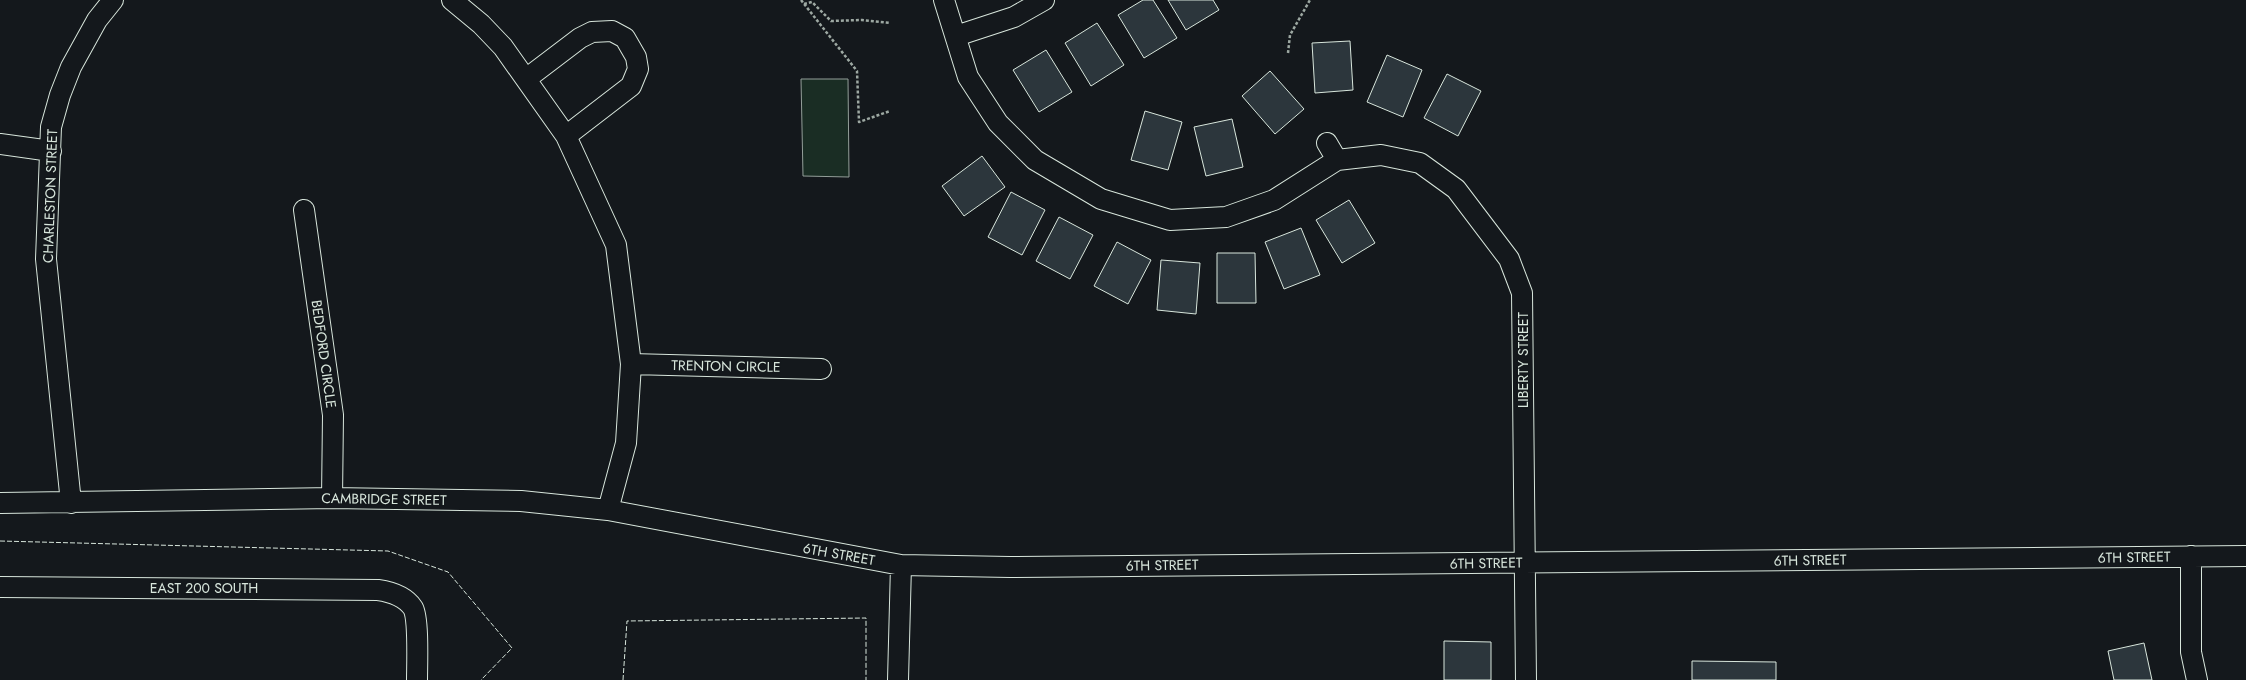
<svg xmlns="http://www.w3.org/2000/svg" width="2246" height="680" font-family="Jost,sans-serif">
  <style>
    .green { fill: #1a2d24; stroke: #939e99 }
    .building { fill: #2c363c; stroke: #d8e6dc }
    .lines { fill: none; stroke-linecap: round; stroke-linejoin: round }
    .minor-casing { stroke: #d8e6dc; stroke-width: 22 }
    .path { stroke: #9da8a2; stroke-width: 2.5; stroke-dasharray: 3 2; stroke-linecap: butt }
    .minor { stroke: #14181c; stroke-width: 20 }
    .fence { stroke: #d8e6dc; stroke-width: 1; stroke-dasharray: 5 2; stroke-linecap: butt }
    .labels { text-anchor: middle; stroke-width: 3; stroke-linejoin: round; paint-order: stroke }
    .street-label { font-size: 14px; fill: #d8e6dc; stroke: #14181c }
  </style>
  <rect width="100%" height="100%" fill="#14181c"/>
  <!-- green -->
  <path class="green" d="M801,79H848L849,177L803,176Z"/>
  <!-- building -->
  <path class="building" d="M1143,0H1153L1177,38L1144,58L1118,15Z
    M1168,0H1213L1219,10L1186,30Z
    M1097,23L1124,65L1091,86L1065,43Z
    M1350,41L1353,90L1315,93L1312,43Z
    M1046,50L1072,92L1039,112L1013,70Z
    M1387,55L1422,70L1403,117L1367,102Z
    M1270,71L1304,109L1275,134L1242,96Z
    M1447,74L1481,91L1458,136L1424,118Z
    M1145,111L1182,122L1168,170L1131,160Z
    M1232,119L1243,167L1206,176L1194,127Z
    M982,156L1005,187L964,216L942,186Z
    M1011,192L1045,210L1022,255L988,237Z
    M1349,200L1375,243L1342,263L1316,220Z
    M1059,217L1093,235L1070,279L1036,261Z
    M1301,228L1320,275L1284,289L1265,242Z
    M1117,242L1151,260L1128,304L1094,286Z
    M1217,253H1255L1256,303H1217Z
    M1161,260L1200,263L1196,314L1157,310Z
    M1444,641L1491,642V680H1444Z
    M2144,643L2152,680H2114L2108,651Z
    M1692,661L1776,662V680H1692Z"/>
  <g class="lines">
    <!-- minor casing -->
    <g class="minor-casing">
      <path id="minor" d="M452,0L481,24L503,47L566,136L616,245L631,364L626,443L608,510
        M944,0L968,77L998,123L1035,160L1101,199L1170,220L1226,217L1274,200L1337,160L1381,155L1420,163L1456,189L1509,259L1522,293L1526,680
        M956,36L1014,17L1044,0
        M526,79L580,38L592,32L612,31L625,38L636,57L638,69L631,86L566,136
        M1327,143L1337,160
        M0,144L51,151
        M304,210L333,415L332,498
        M631,364L821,369
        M0,503L332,498L521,501L608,510L901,565L1010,567L2246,556
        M71,503L46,259L51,127L60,95L71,67L97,20L113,0
        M2191,556V652L2197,680
        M0,587L378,590C392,592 405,596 413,608C419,619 417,666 417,680
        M898,680L901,565"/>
    </g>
    <!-- path -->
    <path class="path" d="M801,0L857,71L859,122L890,111
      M804,4L812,2L831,21L862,20L890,23
      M1288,53L1290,35L1310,0"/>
    <!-- minor -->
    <use href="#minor" class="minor"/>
    <!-- fence -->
    <path class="fence" d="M0,541L388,551L448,572L512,648L481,680
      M623,680L627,621L866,618V680"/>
  </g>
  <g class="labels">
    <!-- street labels -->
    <g class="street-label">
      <text transform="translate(50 196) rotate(-88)" y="5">CHARLESTON STREET</text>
      <text transform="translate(324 354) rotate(82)" y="5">BEDFORD CIRCLE</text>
      <text transform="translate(1523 360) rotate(-90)" y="5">LIBERTY STREET</text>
      <text transform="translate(726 366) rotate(1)" y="5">TRENTON CIRCLE</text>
      <text transform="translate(384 499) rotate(1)" y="5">CAMBRIDGE STREET</text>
      <text transform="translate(839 554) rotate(10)" y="5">6TH STREET</text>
      <text transform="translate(2134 557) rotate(-1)" y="5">6TH STREET</text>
      <text transform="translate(1810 560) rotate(-1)" y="5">6TH STREET</text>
      <text transform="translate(1486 563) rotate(-1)" y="5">6TH STREET</text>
      <text transform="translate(1162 565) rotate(-1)" y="5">6TH STREET</text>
      <text x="204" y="593">EAST 200 SOUTH</text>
    </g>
  </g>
</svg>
